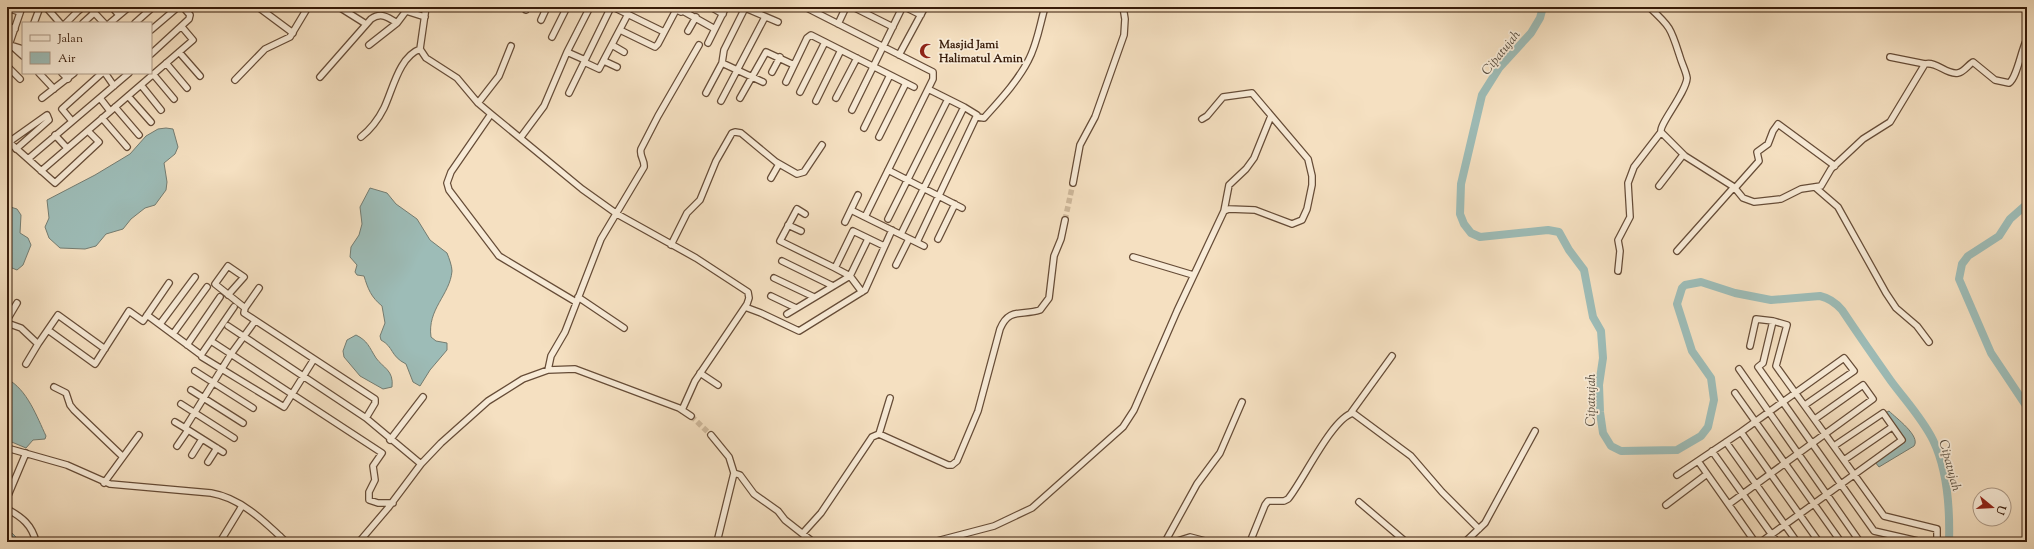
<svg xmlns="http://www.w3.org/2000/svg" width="2034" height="549" font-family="'Sorts Mill Goudy',serif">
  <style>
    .water { fill: #9dbcb7; stroke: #747c71 }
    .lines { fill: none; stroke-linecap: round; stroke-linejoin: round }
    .river { stroke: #9dbcb7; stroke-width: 8 }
    .minor-tunnel { stroke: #cfb99c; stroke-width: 5.5; stroke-dasharray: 5.5 3; stroke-linecap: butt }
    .minor-casing { stroke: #664c37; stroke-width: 8 }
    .minor { stroke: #f8ebd7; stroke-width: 5.5 }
    .labels { text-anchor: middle; stroke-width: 3.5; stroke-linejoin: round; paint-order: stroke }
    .poi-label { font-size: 12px; font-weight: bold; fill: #371b09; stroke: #f8ebd7; text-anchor: start }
    .water-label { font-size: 13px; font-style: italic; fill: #564b3d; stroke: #f8ebd7 }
  </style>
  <rect width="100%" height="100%" fill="#f5e0c1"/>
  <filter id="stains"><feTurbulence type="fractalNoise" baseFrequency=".005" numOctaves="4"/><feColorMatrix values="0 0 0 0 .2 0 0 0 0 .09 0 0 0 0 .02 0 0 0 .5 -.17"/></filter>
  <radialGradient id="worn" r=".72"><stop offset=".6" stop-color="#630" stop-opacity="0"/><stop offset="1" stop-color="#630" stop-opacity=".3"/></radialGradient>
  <!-- water -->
  <path class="water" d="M166,128L173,129L178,147L175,154L164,163L167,182L166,190L155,205L145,208L131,219L123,229L106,234L96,246L85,249L60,248L49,238L45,227L49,218L47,200L95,175L130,154L146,136L158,129Z
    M370,188L387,193L396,204L417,219L430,240L447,253C449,258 452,266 452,271C450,295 427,309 431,337L436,341L447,343V350L430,370L420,386L413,382L406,364C390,356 394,347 381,340L380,336L385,323L382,306C371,297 368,289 364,276L357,275L355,272L357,265L350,257L351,247L359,235L362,224L360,207Z
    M7,206L17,209L21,215L20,233L28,238L31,245L23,265L17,270L7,266Z
    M356,335C368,341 369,347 376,358C383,368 394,370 392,387L383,389L360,376L344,357L343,351L347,340Z
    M7,379C27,389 37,417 46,436L45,439L33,440L26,448L7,440Z
    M1889,411C1896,418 1921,436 1914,446L1879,467L1875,462L1904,441L1885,413Z
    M7,532L12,533L21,542H7Z"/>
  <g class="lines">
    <!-- river -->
    <path class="river" d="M1543,7L1540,18L1531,33L1499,68L1482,95L1461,184L1460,214L1464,224L1471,233L1480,237L1548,230L1559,232L1569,250L1584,270L1593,317L1601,331L1603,358L1599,385L1600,412L1603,433L1611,446L1621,451L1677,450L1701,436L1708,427L1714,400L1711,378L1692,351L1677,304L1682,288L1685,285L1701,282L1735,293L1771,300L1820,296C1829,298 1836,303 1842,310C1858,334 1874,357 1891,381C1905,400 1922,418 1933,440C1948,471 1950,509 1949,542
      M2027,204L2010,219L1999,236L1968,256L1962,264L1959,279L1991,353L2027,407"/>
    <!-- minor-tunnel -->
    <path class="minor-tunnel" d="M1065,220L1073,183
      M691,416L711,435"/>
    <!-- minor casing -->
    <g class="minor-casing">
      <path id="minor" d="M46,7L60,23
        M89,7L104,23
        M112,7L119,15
        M258,7L293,33
        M339,7L366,24
        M426,7L420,49L426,58L457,78L478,103L491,114L582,189L617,214L696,258L748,292L749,298L747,304L695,381L682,410
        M613,7L664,32
        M671,7L681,12L686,7
        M711,7L723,14
        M743,7L778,22
        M805,7L933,72V79L865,217L924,246
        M853,7L893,27
        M905,7L921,15
        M1649,7C1671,27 1671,29 1680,57C1682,64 1686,71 1687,78C1686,93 1659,124 1661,132L1685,156L1734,187L1743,198L1754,202L1781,199L1801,189L1821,186L1831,169L1863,139L1890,122L1925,64C1937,61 1946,75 1958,73C1964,72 1968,65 1973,62L1995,80L2009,83C2017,78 2021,50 2027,39
        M7,8L20,12
        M526,10L527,7
        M683,11L715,29
        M77,12L83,7
        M541,20L547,7
        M34,23L40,7
        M66,23L77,12L73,7
        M83,23L94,13
        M110,23L129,7
        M135,23L153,7
        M838,24L846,7
        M7,26L15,29
        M151,30L178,7
        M620,30L655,47L658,44L676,10
        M688,31L696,17
        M552,37L567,7
        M708,43L726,7
        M7,44L23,49
        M9,45L22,7
        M369,45L397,23L406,11L425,17
        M612,45L624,52
        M13,47L23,56
        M179,52L200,76
        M567,52L585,60
        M151,54L189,19L190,15L183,7
        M899,55L925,7
        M1890,57L1925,64
        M604,61L617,67
        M584,62L599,69L628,14
        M166,63L187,88
        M722,63L763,82
        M7,66L20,79
        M772,72L780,57
        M39,73L54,89
        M62,73L68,79
        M105,73L114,86
        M153,74L174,99
        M320,77L371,19C381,12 388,17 397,23
        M235,80L265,49L290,37L308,7
        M786,82L807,38L811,35L914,87
        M141,85L161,110
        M800,92L825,42
        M569,93L611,7
        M706,93L722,63L724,50L745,8
        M128,96L151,122
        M42,98L74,73
        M100,98L110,111
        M740,98L766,52L794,65
        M836,98L857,58
        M721,101L765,17
        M816,101L841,50
        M478,103L499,76L511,46
        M115,107L139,135
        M852,110L901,10L895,7
        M491,114L451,172L447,183L449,190L499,256L576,302
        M977,117L984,118C1000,100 1017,82 1028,61C1037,45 1040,24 1045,7
        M102,118L127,147
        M72,121L62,109L102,73
        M864,128L890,75
        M55,135L67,148
        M361,137C371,129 378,120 384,108C393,89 399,57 420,49
        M521,137L544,106L567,52L590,7
        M879,137L906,83
        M16,149L49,120L47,115L9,142L55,183L99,142L88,131
        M28,159L129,73
        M888,170L962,208
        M41,171L193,40L182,27
        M771,178L779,164
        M1073,183L1080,145L1095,117L1124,35L1125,19L1123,7
        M1659,186L1683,155
        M1735,188L1759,161L1757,152L1768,144L1773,131L1778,124L1835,166
        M1816,188L1838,207L1886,293L1896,308L1917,326L1929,342
        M851,210L865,217
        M1224,211L1229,185L1246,169L1254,158L1271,116
        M805,214L797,209L780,241L835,268L853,231L884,246
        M888,219L948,99
        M845,222L858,195
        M788,225L801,231
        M901,234L964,107
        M938,239L955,204
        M917,242L977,115L964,107L928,89
        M671,245L687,213L700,200L716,161L732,133L735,132L741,133L776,162L797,174L804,172L822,145
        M1677,251L1734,187
        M1133,257L1193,275
        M782,261L833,286
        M896,265L909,239
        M835,268L850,276L862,292
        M1618,271L1620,251L1618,240L1630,217L1628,183L1634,167L1661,132
        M774,278L814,297
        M259,288L245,308L244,313L375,399V403L366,418
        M228,295L244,277L228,266L215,284L245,308
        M771,296L796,308
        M578,297L624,328
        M745,307L761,313L799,331L865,290L892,230
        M787,314L850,276L868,239
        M147,315L201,355L234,307
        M7,320L17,303
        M7,323L21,328L38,344L26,364
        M160,324L195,277
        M228,326L366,418L421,464
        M48,330L95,364L129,311L143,321L169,283
        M173,334L207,287
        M214,343L382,453L373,466L375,480L369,492V500L378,503H393
        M38,344L58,315L105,349
        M187,345L220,297
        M1750,346L1756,319L1773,321
        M202,357L284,407L314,359
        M1739,369L1860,542
        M548,370L551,356L565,332L601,239L644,167C645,160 639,156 641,149L658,116L699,45
        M195,371L253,408
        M700,373L718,385
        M54,387L66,393L70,405L74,410L122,456
        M191,390L243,423
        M1735,393L1841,542
        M181,404L234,438
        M1350,414L1392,356
        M175,422L185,428L231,354L255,321
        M185,428L223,452
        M1741,432L1819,542
        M879,434L890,398
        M711,435L729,457L734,473L717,542
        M390,440L423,397
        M1726,442L1797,542
        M177,446L188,430
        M7,448L67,465L110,484L211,493C241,498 265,522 286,542
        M1712,451L1777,542
        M192,455L202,439
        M1844,460L1892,427
        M1698,461L1755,542
        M208,462L217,448
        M734,473L740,475L754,494L778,511L785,520L813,542
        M1677,475L1741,432L1844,358L1854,371L1805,405
        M104,483L139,435
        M7,498L26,453
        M1359,502L1406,542
        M1729,504L1873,399L1863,385L1815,419
        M1666,505L1707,474
        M7,509C22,517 32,525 36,542
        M803,533L821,513L868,443L872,437L879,434L948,465H952L957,461L978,411L1000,329C1009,307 1022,316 1040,310L1049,298L1054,256L1061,239L1065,220
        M220,542L242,506
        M276,542L280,536
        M359,542L388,508L421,464L441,443L488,401L523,379L548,370L575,369L679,408L691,416
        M933,542L994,526L1032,508L1123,427L1134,410L1177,311L1224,211L1229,209L1255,210L1292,224L1302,220L1307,209L1312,185V176L1308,159L1252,93L1223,97L1207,116L1202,119
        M1165,542L1197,484L1220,453L1242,402
        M1174,542L1190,537L1209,542
        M1250,542L1265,505L1268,501H1284L1288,499C1303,481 1332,418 1353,413L1411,456L1442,492L1479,529
        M1465,542L1485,523L1535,431
        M1761,542L1902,440L1883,413L1834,446
        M1922,542L1874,531L1758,367L1763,363L1773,321L1787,325L1776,366L1884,516L1937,529V542"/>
    </g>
    <!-- minor -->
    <use href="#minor" class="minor"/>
  </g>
  <!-- icons -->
  <defs>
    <g id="mosque-bare" transform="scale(1.2)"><path d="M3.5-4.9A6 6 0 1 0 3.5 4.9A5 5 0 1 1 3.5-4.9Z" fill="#8f2418" stroke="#f8ebd7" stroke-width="2.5" paint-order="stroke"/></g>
  </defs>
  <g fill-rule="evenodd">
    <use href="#mosque-bare" x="927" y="51"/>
  </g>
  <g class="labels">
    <!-- poi labels -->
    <g class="poi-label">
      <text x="939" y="48">Masjid Jami<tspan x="939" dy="14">Halimatul Amin</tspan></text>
    </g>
    <!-- water labels -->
    <g class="water-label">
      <text transform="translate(1500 52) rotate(-51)" y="5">Cipatujah</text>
      <text transform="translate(1590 400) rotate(-90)" y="5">Cipatujah</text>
      <text transform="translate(1951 465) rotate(75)" y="5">Cipatujah</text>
    </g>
  </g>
  <!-- margin -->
  <rect width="2034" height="549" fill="none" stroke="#f5e0c1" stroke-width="24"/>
  <rect x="8" y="8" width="2018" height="533" fill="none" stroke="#371b09" stroke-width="2"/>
  <rect x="12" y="12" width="2010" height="525" fill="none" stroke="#371b09"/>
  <!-- legend -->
  <rect x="22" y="22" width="130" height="52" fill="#f8ebd7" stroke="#ab9885"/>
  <rect x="30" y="35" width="20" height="6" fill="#f8ebd7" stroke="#ab9885"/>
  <text x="58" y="42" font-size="12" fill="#371b09">Jalan</text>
  <rect x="30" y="52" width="20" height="12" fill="#9dbcb7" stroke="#ab9885"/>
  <text x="58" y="62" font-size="12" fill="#371b09">Air</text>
  <!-- north arrow -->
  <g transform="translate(1992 507) rotate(108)"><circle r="19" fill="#f8ebd7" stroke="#ab9885"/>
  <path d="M0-3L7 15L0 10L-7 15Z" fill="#8f2418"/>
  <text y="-6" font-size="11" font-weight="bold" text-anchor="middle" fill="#371b09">U</text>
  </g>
  <rect width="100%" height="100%" filter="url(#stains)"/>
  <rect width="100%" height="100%" fill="url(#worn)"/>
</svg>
